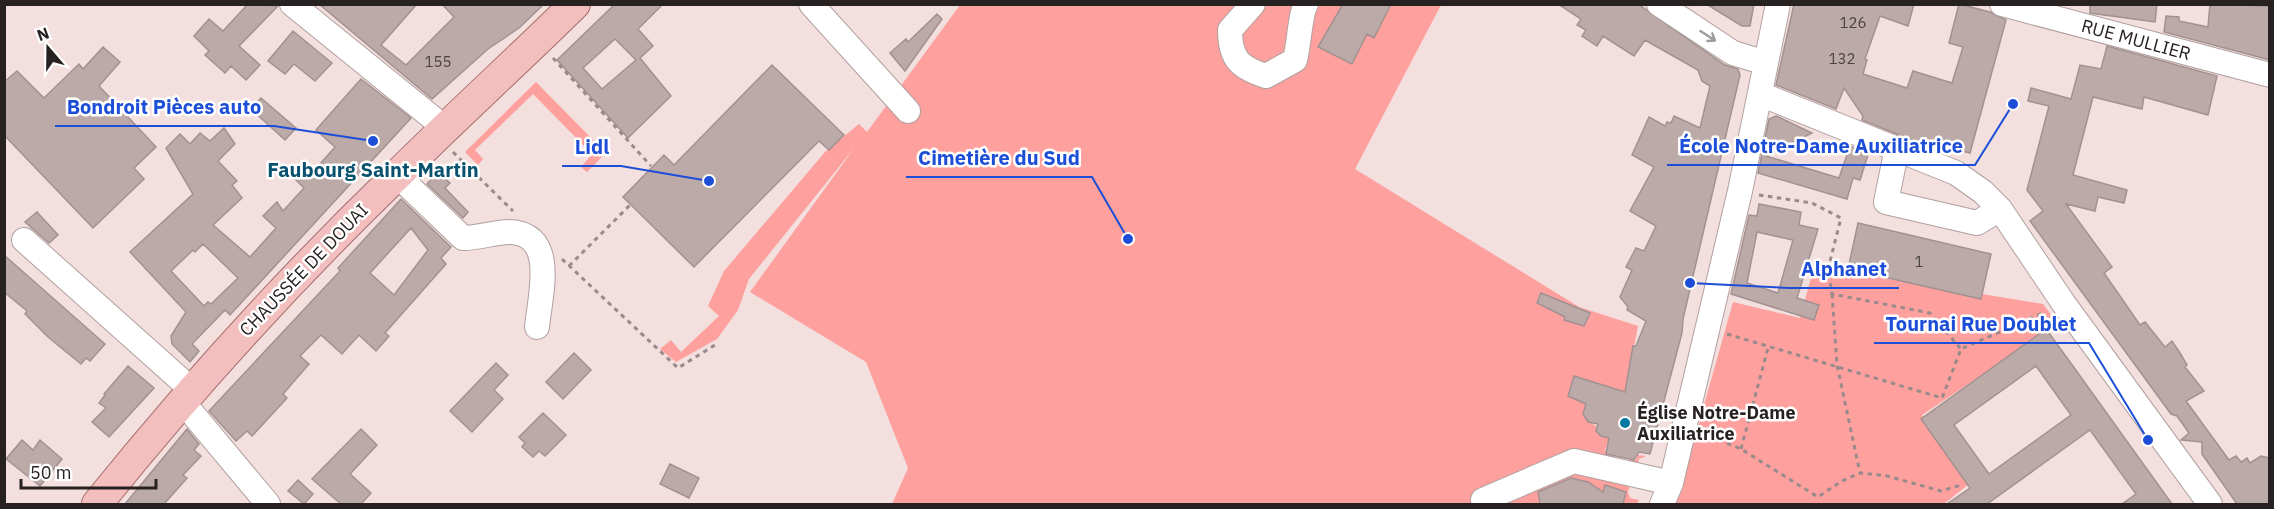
<svg xmlns="http://www.w3.org/2000/svg" width="2274" height="509" font-family="'IBM Plex Sans',sans-serif">
  <style>
    .green { fill: #fea09e }
    .building { fill: #bcaaa9; stroke: #a29190; stroke-width: 1.5; fill-rule: evenodd }
    .lines { fill: none; stroke-linecap: round; stroke-linejoin: round }
    .minor-casing { stroke: #b1a09f; stroke-width: 26 }
    .major-casing { stroke: #a76c6a; stroke-width: 32 }
    .path { stroke: #998b8b; stroke-width: 3; stroke-dasharray: 4.5 4.5; stroke-linecap: butt }
    .minor { stroke: #fff; stroke-width: 24 }
    .major { stroke: #f3bfbe; stroke-width: 30 }
    .oneway { stroke: #9e9b9b }
    .poi-dot { fill: #0479a2; stroke: #fff; stroke-width: 2 }
    .labels { text-anchor: middle; stroke-width: 5; stroke-linejoin: round; paint-order: stroke }
    .number-label { font-size: 15px; fill: #4d4343 }
    .street-label { font-size: 18px; fill: #282121; stroke: #fff }
    .poi-label { font-size: 18px; font-weight: bold; fill: #282121; stroke: #fff; text-anchor: start }
    .neighbourhood-label { font-size: 20px; font-weight: bold; fill: #08526f; stroke: #fff }
    .leader { fill: none; stroke: #1d4ed8; stroke-width: 2 }
    .callout-dot { fill: #1d4ed8; stroke: #fff; stroke-width: 2 }
    .callout-label { font-size: 20px; text-anchor: middle; font-weight: bold; fill: #1d4ed8; stroke: #fff; stroke-width: 5; stroke-linejoin: round; paint-order: stroke }
  </style>
  <rect width="100%" height="100%" fill="#f2dfde"/>
  <!-- green -->
  <path class="green" d="M960,5H1441L1355,169L1579,307L1638,326L1625,395L1587,404L1583,414C1589,424 1601,428 1610,437L1605,450L1614,454V458L1629,462L1631,458L1636,460L1638,455L1646,456L1639,459L1628,492L1630,498L1639,500L1637,504H892L908,468L866,362L750,292L855,147L749,279L738,310L717,339L676,362L660,349L671,340L681,352L719,316L708,306L724,271L825,152L859,124L867,132Z
    M536,82L606,153L587,172L581,167L592,154L533,94L475,150L483,159L478,165L465,152Z
    M1814,267L2043,304L2058,324L1922,415L1969,484L1944,504H1676L1733,302L1800,318Z"/>
  <!-- building -->
  <path class="building" d="M248,4L278,6L239,46L260,65L246,80L231,66L225,73L205,55L209,51L194,36L209,19L223,31Z
    M319,4H417L381,45L406,65L454,17L442,4H544L519,28L488,49L432,99Z
    M615,4H663L638,29L653,46L640,58L671,96L628,138L557,60ZM615,39L636,60L602,89L583,68Z
    M1343,4H1391L1374,38L1367,34L1352,64L1318,47Z
    M1558,4H1638L1725,65L1738,69L1740,75L1683,319L1682,333L1650,454L1639,452L1634,460L1606,454L1609,438L1601,436L1596,431L1598,424L1588,422L1583,414L1586,404L1568,396L1574,376L1625,392L1633,346H1636L1646,321L1627,310L1628,307L1620,297L1632,270L1626,267L1636,248L1644,251L1656,226L1630,211L1654,167L1632,155L1649,117L1665,126L1667,122L1671,123L1674,116L1700,128L1710,86L1702,81L1698,70L1645,40L1634,56L1603,36L1597,46L1582,36L1586,30L1577,25L1581,19Z
    M1706,4H1754L1750,26H1742Z
    M1794,4H1914L1908,26L1880,16L1865,59L1867,60L1863,74L1907,88L1913,71L1952,83L1963,47L1949,43L1959,4L1990,12L2006,20L1970,153L1920,140L1919,143L1862,120L1863,116L1844,88L1836,109L1776,85Z
    M2090,4H2157L2155,22L2090,13Z
    M2210,4L2269,6L2270,60L2164,32L2166,16L2179,17V21L2208,27Z
    M937,14L942,19L905,71L890,53L906,39L908,42Z
    M293,31L332,63L315,81L294,64L285,74L268,61Z
    M2107,46L2217,76L2208,115L2144,97L2142,109L2093,97L2073,175L2127,190L2124,203L2098,197L2095,211L2066,204L2112,267L2104,273L2140,325L2145,322L2165,347L2172,341L2180,353L2187,365L2185,367L2204,391L2186,401L2229,460L2236,456L2241,462L2247,458L2250,463L2261,456L2270,458V504H2237L2202,454V442L2181,440L2189,433L2177,416L2171,414L2030,221L2043,211L2027,190L2049,106L2028,101L2031,88L2071,99L2080,65L2101,69Z
    M103,47L120,62L99,86L156,147L134,168L144,179L93,228L4,135V82L17,71L44,98L79,64L83,69Z
    M772,65L844,135L829,150L819,141L694,267L623,197L664,155L674,165Z
    M361,79L411,118L230,315L225,310L192,344L199,351L190,362L172,344L171,336L186,312L130,252L193,194L166,148L180,134L190,144L200,133L210,141L224,128L235,144L218,161L237,181L232,185L242,198L213,225L250,257L276,228L263,216L277,202L283,211L304,188L290,174L301,163L312,173L335,147L316,130ZM203,244L238,278L211,304L208,302L204,306L171,271L193,250L195,252Z
    M261,98L296,128L285,140L251,109Z
    M1776,116L1812,133L1766,156L1839,178L1850,146L1868,155L1860,180L1853,178L1847,199L1758,173L1769,119Z
    M438,172L450,183L445,188L468,212L463,218L427,184Z
    M401,199L451,247L441,258L446,264L385,333L389,336L376,351L359,335L342,354L321,335L300,356L309,364L283,394L287,398L252,436L247,431L236,441L209,411L340,271L338,268ZM411,228L428,250L394,295L370,273Z
    M1759,204L1801,212L1799,225L1818,229L1797,298L1819,305L1814,320L1731,294L1749,215L1757,216ZM1757,232L1793,240L1778,293L1747,283Z
    M37,212L58,235L49,243L25,222Z
    M1858,223L1991,254L1981,299L1848,269Z
    M4,255L105,344L90,361L86,358L81,364L48,337L25,314L27,311L4,292Z
    M1541,293L1590,313L1584,326L1564,320L1565,317L1537,303Z
    M2046,329L2070,362L2172,504H2122L2136,494L2090,430L1987,504H1947L1970,488L1921,419ZM2036,366L2071,415L1989,474L1954,425Z
    M574,353L591,370L563,399L546,382Z
    M496,363L508,375L494,390L503,399L472,432L450,411Z
    M128,366L154,388L109,437L92,422L106,408L99,403L105,395L104,394Z
    M543,413L566,435L545,456L539,451L533,457L522,447L525,443L519,437Z
    M187,429L199,444L194,450L201,456L183,475L187,478L164,504H125Z
    M361,429L377,445L350,474L371,493L361,504H341L312,479Z
    M22,440L33,450L40,440L62,459L40,486L6,459Z
    M670,464L699,478L689,498L660,484Z
    M1571,478L1588,482L1603,492L1605,485L1626,492L1623,504H1540L1538,492Z
    M298,480L313,494L304,504L288,491Z"/>
  <g class="lines">
    <!-- minor casing -->
    <g class="minor-casing">
      <path id="minor" d="M292,4L445,128
        M811,4L908,111
        M1253,4L1230,30C1230,59 1240,68 1266,76L1295,60C1299,46 1300,14 1306,4
        M1659,4L1733,53L1766,63
        M2002,4L2270,75
        M1760,94L1956,173L1983,192L2000,209L2064,304L2210,504
        M1897,148L1886,202L1977,223L2000,209
        M397,175L463,238C479,238 495,232 509,232C558,233 540,295 537,327
        M24,240L192,390
        M182,401L268,504
        M1483,500L1574,461L1671,483
        M1662,504L1671,483L1740,191L1778,4"/>
    </g>
    <!-- major casing -->
    <g class="major-casing">
      <path id="major" d="M97,504C188,391 286,283 391,181C451,121 514,64 575,4"/>
    </g>
    <!-- path -->
    <path class="path" d="M553,58L651,166
      M453,152L513,211
      M1759,195L1812,203L1841,218L1828,269L1832,294L1930,313L1961,349
      M562,259L678,368L715,345
      M569,266L632,203
      M1832,294L1837,365L1860,473
      M1727,334L1942,398L1961,349L2045,312
      M1702,433L1741,449L1818,497L1842,481L1860,473L1887,476L1941,491L1961,485
      M1741,449L1768,348"/>
    <!-- minor -->
    <use href="#minor" class="minor"/>
    <!-- major -->
    <use href="#major" class="major"/>
  </g>
  <!-- one-way arrows -->
  <defs><path id="oneway-shaft" d="M-6 0H5M1.5-3L5.5 0L1.5 3" fill="none" stroke-width="1.6" stroke-linecap="round" stroke-linejoin="round" transform="scale(1.5)"/></defs>
  <use class="oneway" href="#oneway-shaft" transform="translate(1708 36) rotate(33)"/>
  <!-- markers -->
  <circle class="poi-dot" cx="1625" cy="423" r="6"/>
  <g class="labels">
    <!-- number labels -->
    <g class="number-label">
      <text x="1853" y="28">126</text>
      <text x="1842" y="64">132</text>
      <text x="438" y="67">155</text>
      <text x="1919" y="267">1</text>
    </g>
    <!-- street labels -->
    <g class="street-label">
      <text transform="translate(2136 40) rotate(15)" y="6">RUE MULLIER</text>
      <text transform="translate(304 270) rotate(-46)" y="6">CHAUSSÉE DE DOUAI</text>
    </g>
    <!-- poi labels -->
    <g class="poi-label">
      <text x="1637" y="419">Église Notre-Dame<tspan x="1637" dy="21">Auxiliatrice</tspan></text>
    </g>
    <!-- neighbourhood labels -->
    <g class="neighbourhood-label">
      <text x="373" y="177">Faubourg Saint-Martin</text>
    </g>
  </g>
  <!-- callouts -->
  <path class="leader" d="M373 141L274 126H55M2013 104L1975 165H1667M709 181L621 166H562M1128 239L1092 177H906M1690 283L1789 288H1899M2148 440L2089 343H1874"/>
  <g class="callout-dot">
    <circle cx="373" cy="141" r="6"/>
    <circle cx="2013" cy="104" r="6"/>
    <circle cx="709" cy="181" r="6"/>
    <circle cx="1128" cy="239" r="6"/>
    <circle cx="1690" cy="283" r="6"/>
    <circle cx="2148" cy="440" r="6"/>
  </g>
  <g class="callout-label">
    <text x="164" y="114">Bondroit Pièces auto</text>
    <text x="1821" y="153">École Notre-Dame Auxiliatrice</text>
    <text x="592" y="154">Lidl</text>
    <text x="999" y="165">Cimetière du Sud</text>
    <text x="1844" y="276">Alphanet</text>
    <text x="1981" y="331">Tournai Rue Doublet</text>
  </g>
  <!-- border -->
  <rect width="2274" height="509" fill="none" stroke="#282121" stroke-width="12"/>
  <!-- north arrow -->
  <g transform="translate(48 48) rotate(340)" stroke="#ffffff" stroke-width="4.5" paint-order="stroke">
  <path d="M0-4.5L10 22L0 15L-10 22Z" fill="#282121"/>
  <text y="-9" font-size="16" font-weight="bold" text-anchor="middle" fill="#282121">N</text>
  </g>
  <!-- scale -->
  <path d="M21 479v9h135v-9" fill="none" stroke="#282121" stroke-width="3"/>
  <text x="30" y="479" font-size="18" fill="#282121" stroke="#ffffff" stroke-width="4.5" paint-order="stroke">50 m</text>
</svg>
